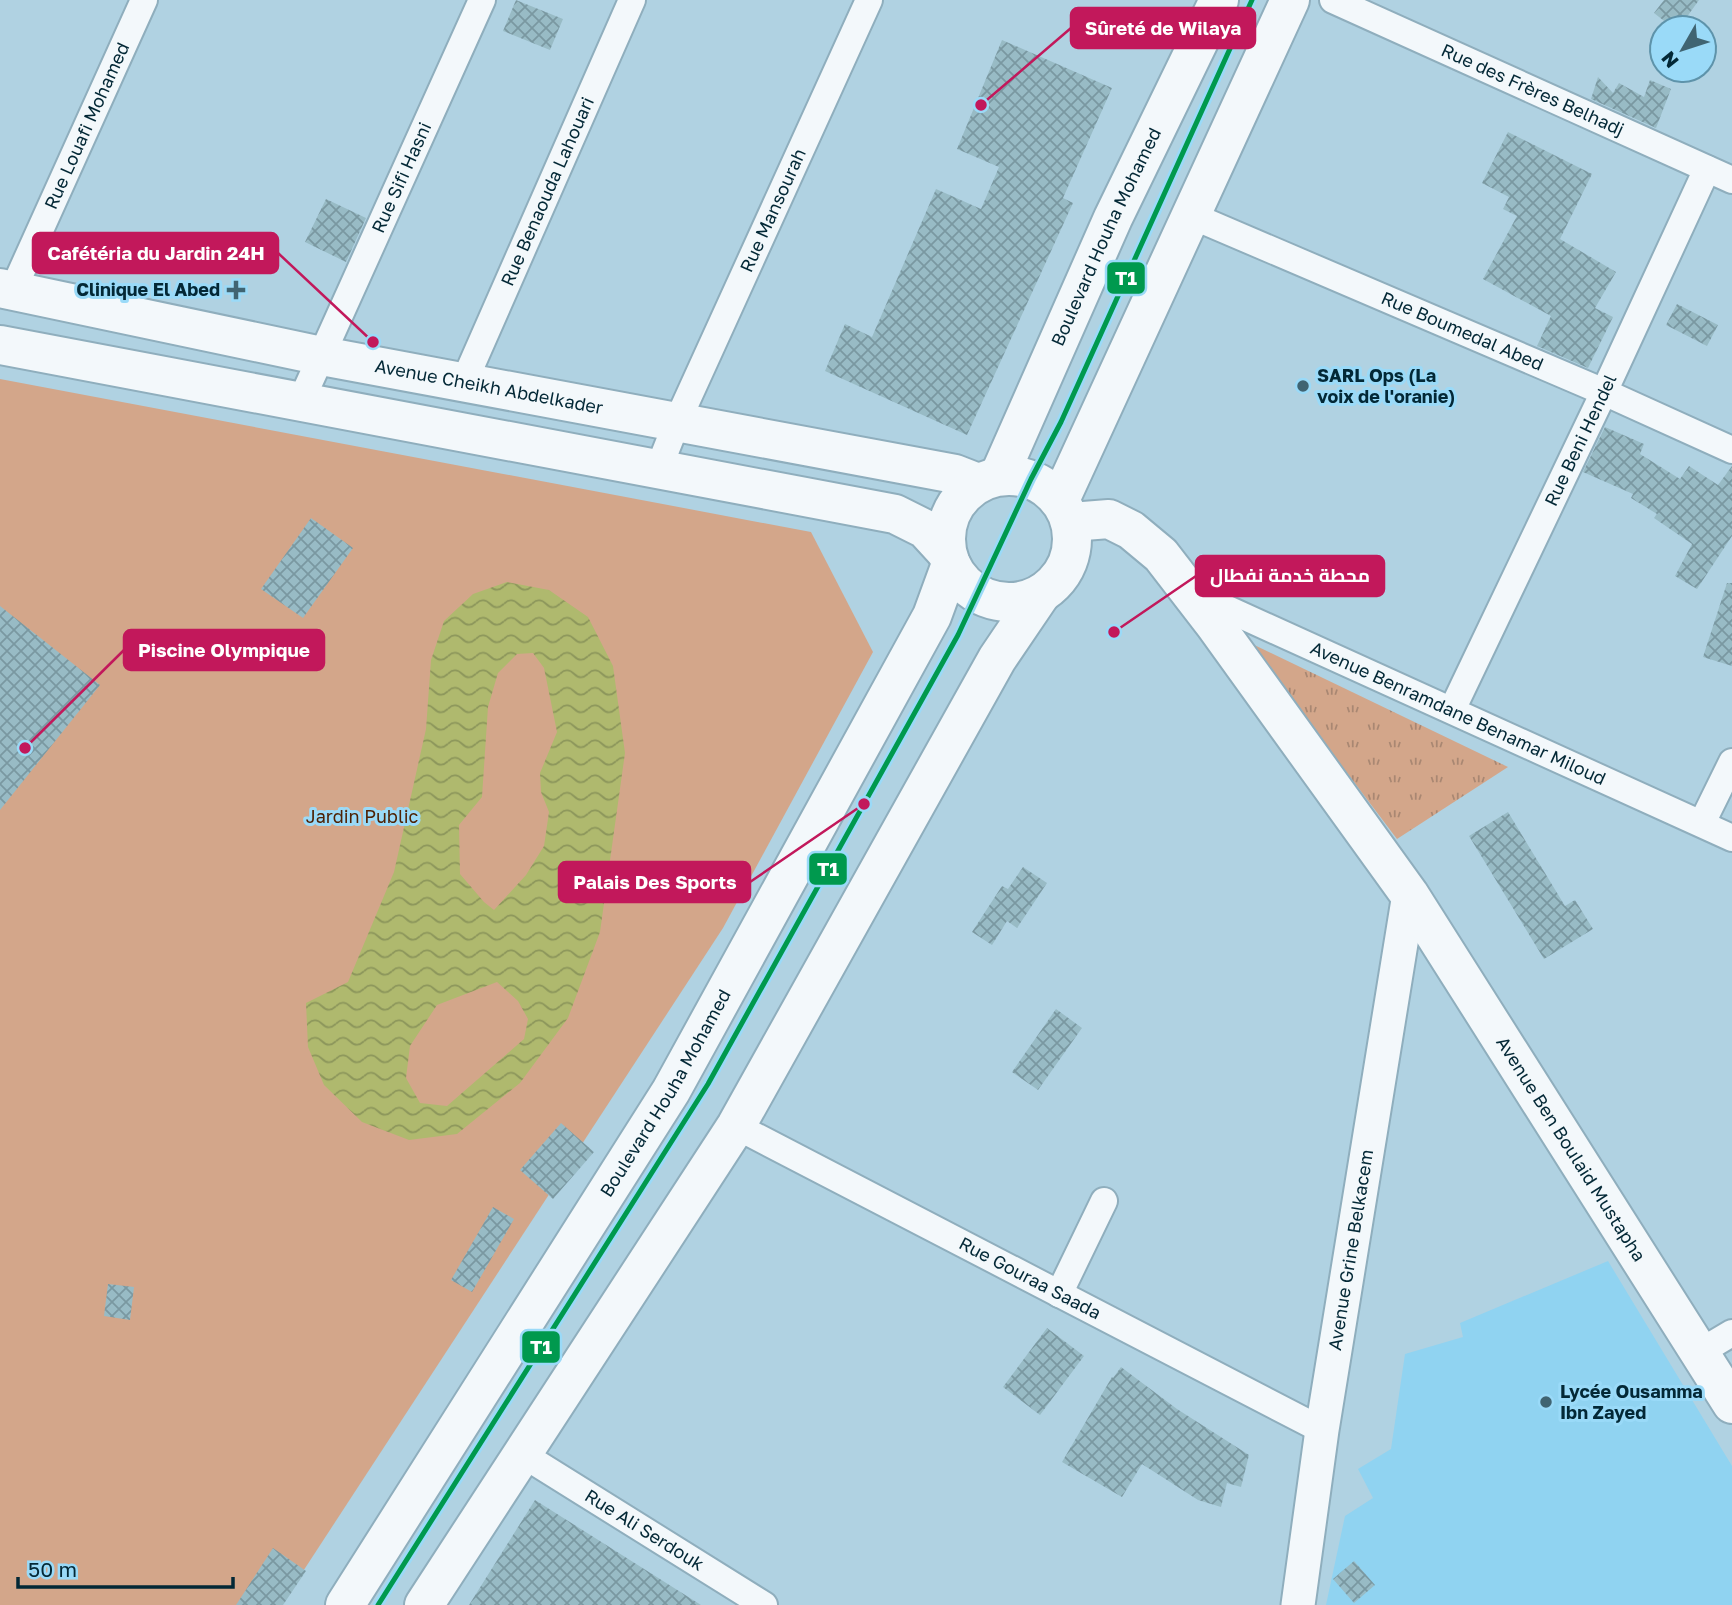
<svg xmlns="http://www.w3.org/2000/svg" width="1732" height="1605" font-family="'Golos Text',Cairo,sans-serif">
  <style>
    .built { fill: #90d3f1 }
    .grass { fill: url(#grass-tufts) }
    .green { fill: #d3a68a }
    .water { fill: url(#water-waves); fill-rule: evenodd }
    .building { fill: url(#building-cross-hatch) }
    .lines { fill: none; stroke-linecap: round; stroke-linejoin: round }
    .minor-casing { stroke: #8faebd; stroke-width: 30 }
    .tertiary-casing { stroke: #8faebd; stroke-width: 37 }
    .secondary-casing { stroke: #8faebd; stroke-width: 42 }
    .primary-casing { stroke: #8faebd; stroke-width: 42 }
    .minor { stroke: #f3f8fb; stroke-width: 26 }
    .tertiary { stroke: #f3f8fb; stroke-width: 33 }
    .secondary { stroke: #f3f8fb; stroke-width: 38 }
    .primary { stroke: #f3f8fb; stroke-width: 38 }
    .tram-1-casing { stroke: #9adaf8; stroke-width: 10 }
    .tram-1 { stroke: #00994e; stroke-width: 5 }
    .poi-dot { fill: #406472; stroke: #9adaf8; stroke-width: 2.5 }
    .labels { text-anchor: middle; stroke-width: 6; stroke-linejoin: round; paint-order: stroke }
    .street-label { font-size: 18px; fill: #032836; stroke: #9adaf8 }
    .poi-label { font-size: 18px; font-weight: bold; fill: #032836; stroke: #9adaf8; text-anchor: start }
    .park-label { font-size: 18px; fill: #4e2103; stroke: #9adaf8 }
    .leader { fill: none; stroke: #c2185b; stroke-width: 2.5 }
    .callout-dot { fill: #c2185b; stroke: #9adaf8; stroke-width: 2.5 }
    .callout { fill: #c2185b; stroke: #c2185b; stroke-width: 2.5 }
    .callout-label { font-size: 19px; text-anchor: middle; font-weight: bold; fill: #fff }
    .line-badge { stroke: #9adaf8; stroke-width: 2.5 }
    .badge-label { font-size: 19px; text-anchor: middle; font-weight: bold; fill: #fff }
  </style>
  <defs>
    <pattern id="grass-tufts" width="24" height="20" patternUnits="userSpaceOnUse" patternTransform="scale(1.75)"><rect width="24" height="20" fill="#d3a68a"/><path d="M3 7l-1-3M5 7V3M7 7l1-3M15 17l-1-3M17 17v-4M19 17l1-3" fill="none" stroke="#a98772"/></pattern>
    <pattern id="water-waves" width="16" height="10" patternUnits="userSpaceOnUse" patternTransform="scale(1.75)"><rect width="16" height="10" fill="#afb96e"/><path d="M0 5q4-4 8 0t8 0" fill="none" stroke="#8c965b"/></pattern>
    <pattern id="building-cross-hatch" width="8" height="8" patternUnits="userSpaceOnUse" patternTransform="scale(1.75)"><rect width="8" height="8" fill="#98bbc5"/><path d="M0 0l8 8M0 8l8-8" fill="none" stroke="#7a98a1"/></pattern>
  </defs>
  <rect width="100%" height="100%" fill="#b0d2e2"/>
  <!-- built -->
  <path class="built" d="M1608,1261L1732,1466V1605H1326L1345,1516L1373,1498L1358,1469L1391,1449L1405,1354L1463,1337L1460,1323Z"/>
  <!-- grass -->
  <path class="grass" d="M1248,642L1508,767L1397,839Z"/>
  <!-- green -->
  <path class="green" d="M0,379L811,532L873,652L723,928L281,1605H0Z"/>
  <!-- water -->
  <path class="water" d="M507,582L549,590L588,617L613,666L625,753L600,932L568,1018L520,1083L457,1134L409,1140L362,1122L324,1085L308,1047L306,1003L348,982L394,872L426,729L431,660L444,621L473,594ZM533,653L544,668L557,732L540,773L541,792L549,812L544,846L526,875L494,910L484,902L460,874L459,825L482,797L488,707L498,673L517,654ZM497,982L518,1001L528,1019L524,1039L447,1106L420,1103L406,1078L410,1046L437,1005Z"/>
  <!-- building -->
  <path class="building" d="M516,0L563,19L550,50L503,31Z
    M1664,0H1699L1679,28H1673L1654,13Z
    M1002,40L1112,88L1063,198L1073,203L967,435L825,371L845,324L872,337L936,189L981,209L999,167L957,149Z
    M1598,77L1613,93L1619,83L1644,97L1650,80L1671,89L1656,128L1591,99Z
    M1508,132L1592,174L1560,239L1616,272L1595,308L1613,317L1588,368L1537,346L1551,316L1483,279L1517,216L1503,209L1509,197L1482,183Z
    M326,199L366,218L346,262L305,242Z
    M1677,304L1718,325L1707,346L1666,325Z
    M1605,427L1644,444L1640,454L1680,479L1689,466L1718,485L1732,466V536L1697,589L1675,576L1692,544L1654,518L1657,514L1631,498L1633,494L1583,472Z
    M311,518L353,548L303,618L261,589Z
    M1727,583H1732V666L1703,657Z
    M0,606L100,685L0,810Z
    M1508,812L1565,906L1575,900L1593,929L1544,959L1469,836Z
    M1023,867L1047,883L1017,928L1007,921L992,945L972,932L1002,886L1008,889Z
    M1056,1009L1082,1028L1038,1090L1012,1072Z
    M561,1123L594,1152L553,1199L520,1170Z
    M493,1207L514,1219L472,1292L451,1280Z
    M108,1284L134,1287L130,1320L104,1316Z
    M1047,1328L1084,1356L1040,1415L1003,1387Z
    M1121,1367L1177,1409L1249,1455L1241,1487L1227,1483L1221,1507L1198,1500L1142,1464L1122,1497L1062,1462L1112,1377L1113,1378Z
    M535,1500L701,1605H469Z
    M273,1548L306,1571L283,1605H236Z
    M1354,1561L1375,1585L1354,1603L1333,1579Z"/>
  <g class="lines">
    <!-- minor casing -->
    <g class="minor-casing">
      <g id="minor">
        <path id="s1" d="M1333,0L1732,180"/>
        <path id="s2" d="M1190,215L1604,392L1732,450"/>
        <path id="s3" d="M13,290L144,0"/>
        <path id="s4" d="M464,382L632,0"/>
        <path id="s5" d="M301,401L482,0"/>
        <path id="s6" d="M658,470L677,422L869,0"/>
        <path id="s7" d="M1196,592L1221,606L1732,838"/>
        <path id="s8" d="M1452,710L1604,392L1707,169"/>
        <path d="M1702,823L1732,762"/>
        <path id="s9" d="M736,1126L1322,1430"/>
        <path d="M1059,1294L1104,1201"/>
        <path d="M1700,1352L1732,1333"/>
        <path id="s10" d="M522,1454L764,1605"/>
      </g>
    </g>
    <!-- tertiary casing -->
    <g class="tertiary-casing">
      <g id="tertiary">
        <path id="s11" d="M1298,1605L1322,1430L1409,894"/>
      </g>
    </g>
    <!-- secondary casing -->
    <g class="secondary-casing">
      <g id="secondary">
        <path id="s12" d="M0,288L322,356L955,474L978,483"/>
        <path d="M0,345L895,514L925,529L947,553"/>
        <path id="s13" d="M1071,522L1109,519L1131,530L1161,555L1215,625L1409,894L1732,1404"/>
      </g>
    </g>
    <!-- primary casing -->
    <g class="primary-casing">
      <g id="primary">
        <circle cx="1009" cy="539" r="63"/>
        <path id="s14" d="M999,476L1113,218L1219,0"/>
        <path d="M1060,500L1290,0"/>
        <path id="s15" d="M345,1605L671,1091L932,616L951,564"/>
        <path d="M424,1605L736,1126L997,659L1041,594"/>
      </g>
    </g>
    <!-- minor -->
    <use href="#minor" class="minor"/>
    <!-- tertiary -->
    <use href="#tertiary" class="tertiary"/>
    <!-- secondary -->
    <use href="#secondary" class="secondary"/>
    <!-- primary -->
    <use href="#primary" class="primary"/>
    <!-- tram-1 casing -->
    <g class="tram-1-casing">
      <path id="tram-1" d="M378,1605L708,1084L958,635L1031,479L1061,422L1252,0"/>
    </g>
    <!-- tram-1 -->
    <use href="#tram-1" class="tram-1"/>
  </g>
  <!-- markers -->
  <g class="poi-dot">
    <path d="M232.5 279.5h7v7h7v7h-7v7h-7v-7h-7v-7h7z"/>
    <circle cx="1303" cy="386" r="7"/>
    <circle cx="1546" cy="1402" r="7"/>
  </g>
  <g class="labels">
    <!-- street labels -->
    <g class="street-label">
      <text dy="6" stroke="none"><textPath href="#s1" startOffset="219">Rue des Frères Belhadj</textPath></text>
      <text dy="6" stroke="none"><textPath href="#s3" startOffset="180">Rue Louafi Mohamed</textPath></text>
      <text dy="6" stroke="none"><textPath href="#s5" startOffset="245">Rue Sifi Hasni</textPath></text>
      <text dy="6" stroke="none"><textPath href="#s4" startOffset="208">Rue Benaouda Lahouari</textPath></text>
      <text dy="6" stroke="none"><textPath href="#s6" startOffset="284">Rue Mansourah</textPath></text>
      <text dy="6" stroke="none"><textPath href="#s14" startOffset="262">Boulevard Houha Mohamed</textPath></text>
      <text dy="6" stroke="none"><textPath href="#s2" startOffset="296">Rue Boumedal Abed</textPath></text>
      <text dy="6" stroke="none"><textPath href="#s12" startOffset="499">Avenue Cheikh Abdelkader</textPath></text>
      <text dy="6" stroke="none"><textPath href="#s8" startOffset="299">Rue Beni Hendel</textPath></text>
      <text dy="6" stroke="none"><textPath href="#s7" startOffset="289">Avenue Benramdane Benamar Miloud</textPath></text>
      <text dy="6" stroke="none"><textPath href="#s15" startOffset="604">Boulevard Houha Mohamed</textPath></text>
      <text dy="6" stroke="none"><textPath href="#s13" startOffset="824">Avenue Ben Boulaid Mustapha</textPath></text>
      <text dy="6" stroke="none"><textPath href="#s11" startOffset="359">Avenue Grine Belkacem</textPath></text>
      <text dy="6" stroke="none"><textPath href="#s9" startOffset="331">Rue Gouraa Saada</textPath></text>
      <text dy="6" stroke="none"><textPath href="#s10" startOffset="144">Rue Ali Serdouk</textPath></text>
    </g>
    <!-- poi labels -->
    <g class="poi-label">
      <text x="220" y="296" text-anchor="end">Clinique El Abed</text>
      <text x="1317" y="382">SARL Ops (La<tspan x="1317" dy="21">voix de l'oranie)</tspan></text>
      <text x="1560" y="1398">Lycée Ousamma<tspan x="1560" dy="21">Ibn Zayed</tspan></text>
    </g>
    <!-- park labels -->
    <g class="park-label">
      <text x="362" y="823">Jardin Public</text>
    </g>
  </g>
  <!-- callouts -->
  <path class="leader" d="M981 105L1071 28M373 342L278 253M1114 632L1196 576M25 748L124 650M864 804L750 882"/>
  <g class="callout-dot">
    <circle cx="981" cy="105" r="7"/>
    <circle cx="373" cy="342" r="7"/>
    <circle cx="1114" cy="632" r="7"/>
    <circle cx="25" cy="748" r="7"/>
    <circle cx="864" cy="804" r="7"/>
  </g>
  <g class="callout">
    <rect x="1071" y="8" width="184" height="40" rx="7"/>
    <rect x="33" y="233" width="245" height="40" rx="7"/>
    <rect x="1196" y="556" width="188" height="40" rx="7"/>
    <rect x="124" y="630" width="200" height="40" rx="7"/>
    <rect x="559" y="862" width="191" height="40" rx="7"/>
  </g>
  <g class="callout-label">
    <text x="1163" y="35">Sûreté de Wilaya</text>
    <text x="156" y="260">Cafétéria du Jardin 24H</text>
    <text x="1290" y="582">محطة خدمة نفطال</text>
    <text x="224" y="657">Piscine Olympique</text>
    <text x="655" y="889">Palais Des Sports</text>
  </g>
  <g class="line-badge">
    <rect x="1106" y="261" width="40" height="34" rx="7" fill="#00994e"/>
    <rect x="808" y="852" width="40" height="34" rx="7" fill="#00994e"/>
    <rect x="521" y="1330" width="40" height="34" rx="7" fill="#00994e"/>
  </g>
  <g class="badge-label">
    <text x="1126" y="285">T1</text>
    <text x="828" y="876">T1</text>
    <text x="541" y="1354">T1</text>
  </g>
  <!-- north arrow -->
  <g transform="translate(1683 49) rotate(231)"><circle r="33" fill="#9adaf8" stroke="#5e93aa" stroke-width="2"/>
  <path d="M0-5L12 26L0 18L-12 26Z" fill="#406472"/>
  <text y="-10" font-size="19" font-weight="bold" text-anchor="middle" fill="#032836">N</text>
  </g>
  <!-- scale -->
  <path d="M18 1577v10h215v-10" fill="none" stroke="#032836" stroke-width="3.5"/>
  <text x="28" y="1577" font-size="21" fill="#032836" stroke="#9adaf8" stroke-width="5" paint-order="stroke">50 m</text>
</svg>
